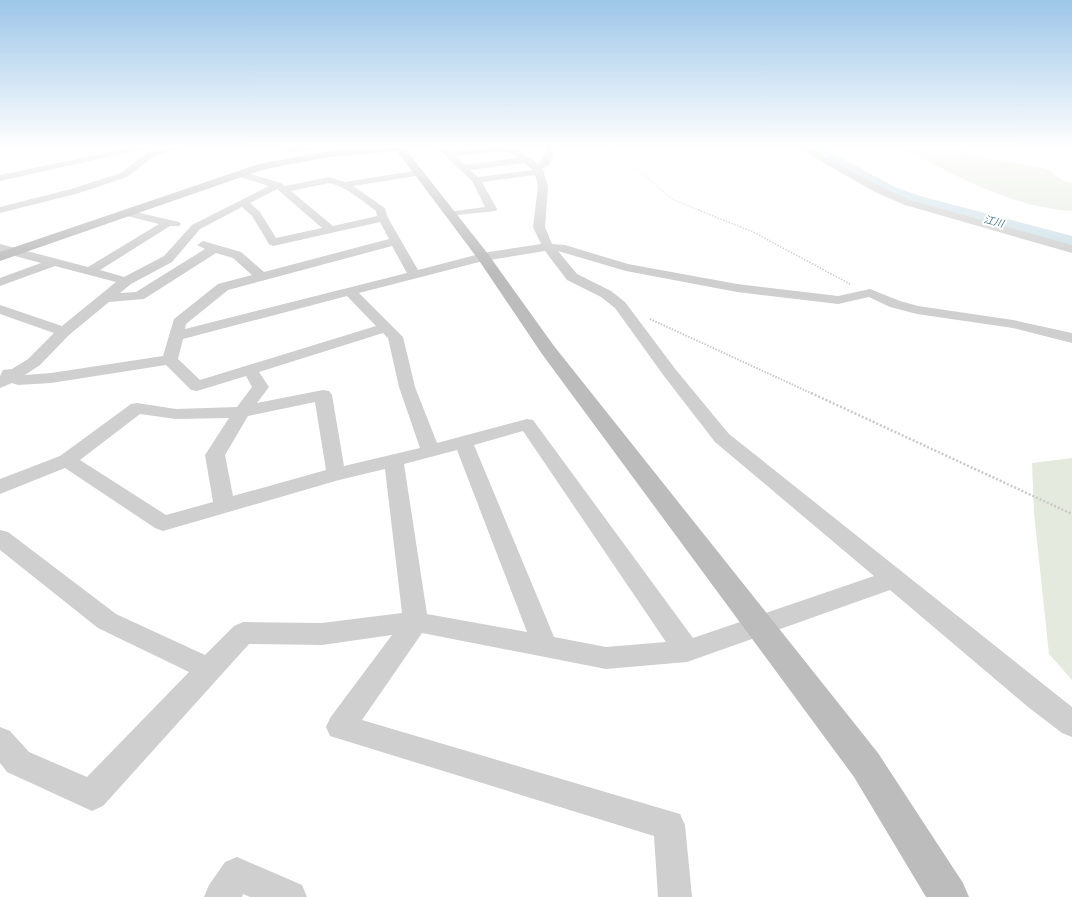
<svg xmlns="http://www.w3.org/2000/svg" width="1072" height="897" font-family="Poppins,'Noto Sans JP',sans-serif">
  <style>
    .green { fill: #e5eade }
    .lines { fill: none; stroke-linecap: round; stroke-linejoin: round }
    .river { fill: #cde0e8; fill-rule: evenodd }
    .path-far3 { stroke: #c9c9c9; stroke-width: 1; stroke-dasharray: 1 1; stroke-linecap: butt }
    .path-far2 { stroke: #c9c9c9; stroke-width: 1.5; stroke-dasharray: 1.5 1.5; stroke-linecap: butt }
    .path-far1 { stroke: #c9c9c9; stroke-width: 2; stroke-dasharray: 1.5 1.5; stroke-linecap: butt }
    .path { stroke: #c9c9c9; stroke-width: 2.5; stroke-dasharray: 2 2; stroke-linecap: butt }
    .street { fill: #cfcfcf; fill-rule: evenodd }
    .secondary { fill: #bcbcbc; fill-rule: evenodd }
    .labels { text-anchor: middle; stroke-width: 4; stroke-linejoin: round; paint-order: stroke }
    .far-water-label { font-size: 10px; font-style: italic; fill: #46768d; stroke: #fff }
  </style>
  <rect width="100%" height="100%" fill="#fff"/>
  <!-- green -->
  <path class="green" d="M898,146H944L982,157L1047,169L1065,182L1072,183V211C1009,207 953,174 898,146Z
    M1072,458V680L1049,654L1034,513L1032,463Z"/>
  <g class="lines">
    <!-- river -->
    <path class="river" d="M801,146H819L895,187L920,196L1072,236V248L908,204L883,193L803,149Z"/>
    <!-- path-far3 -->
    <path class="path-far3" d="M605,146L616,157L647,177L672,199L701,211"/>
    <!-- path-far2 -->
    <path class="path-far2" d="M698,210L753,232L850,284"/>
    <!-- path-far1 -->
    <path class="path-far1" d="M650,319L813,394"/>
    <!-- path -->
    <path class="path" d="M811,393L1072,514"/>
    <!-- street -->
    <path class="street" d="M140,146H157L0,181V175Z
      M172,146H186L153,157L127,177L79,193L0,213V207L71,189L121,173L147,153Z
      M291,146H322L318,149L289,152L285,149Z
      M435,146H444L450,151L512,146L538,164L540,163L548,146H556L549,165L542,169L545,172L544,174L548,186L545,227L552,244L565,245L628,264L737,284L838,296L870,289L900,301L918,306L1013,320L1072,333V343L1013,328L917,314L890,307L869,297L838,304L737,292L626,271L558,251L577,274L611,291L625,302L676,370L729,434L1072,707V737L1062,733L1028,707L890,590L687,662L606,669L422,633L362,720L680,814L685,825L692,897H658L654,836L330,736L326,727L330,718L392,635L322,645L249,644L103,806L92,811L7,772L0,763V727L10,731L29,752L87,777L189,672L98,628L0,550V530L8,532L116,614L205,655L234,626L243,622L322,623L402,613L385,469L339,480L163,531L155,528L65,468L0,494V479L60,456L131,404L137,403L176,409L237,407L252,387L246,376L197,391L191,390L166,365L51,383L18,385L12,383L0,388V376L3,370L12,369L28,359L54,333L0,314V305L62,326L116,282L55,266L0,286V278L41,263L0,252V244L88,267L159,224L123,215L122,213L123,211L127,210L179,222L181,224L179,226H170L100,270L124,277L164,256L192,225L269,186L237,176V172L240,171L281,183L285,186L329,177L345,182L419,170L422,171V175L353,186L385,208L388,218L418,270L483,253L541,244L533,227L538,186L535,175L482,182L497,209L496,211L447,216L446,214L447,212L485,207L472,181ZM507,151L518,158L465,165L455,156ZM524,163L533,170L478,177L470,170ZM329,183C346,186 362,201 376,211L377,216L333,226L291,191ZM277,189L322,228L276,238L260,212L250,203ZM242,207L252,216L269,244L273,246L380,222L389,239L264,272L241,252L203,241L197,245L205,249L136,292L120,293L131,284L172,262L200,229ZM392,246L407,273L185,329L186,324L228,290ZM545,251L567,280L601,297L615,308L664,376L715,442L874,576L693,638L533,420L527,419L437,443L415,387L403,337L359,293L483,261ZM216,253L233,258L252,275L218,284L174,319L163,356L51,373L25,375L40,365L69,335L109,302L144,299ZM347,296L376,326L200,380L178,359L183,339ZM383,333L388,338L399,387L420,448L344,466L332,395L329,391L323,390L257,403L269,387L259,372ZM315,402L326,470L233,496L225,455L248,416ZM140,414L176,419L229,418L205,455L213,502L166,515L80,460ZM523,431L666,642L606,647L554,637L474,445ZM457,450L527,632L427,614L404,464Z
      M794,146H805L883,188L913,201L1072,245V253L905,205L875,192Z
      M237,857L302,885L307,897H250L243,894L242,897H204L209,885L225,862Z"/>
    <!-- secondary -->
    <path class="secondary" d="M385,146H403L488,254L554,346L878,753L963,883L969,897H926L854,777L542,354L478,259L397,151L329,157L265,169L0,261V252L259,164L329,151Z"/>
  </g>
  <!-- sky -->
  <linearGradient id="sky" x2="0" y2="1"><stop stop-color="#9dc6e8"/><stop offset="0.54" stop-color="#fff"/><stop offset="1" stop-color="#fff" stop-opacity="0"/></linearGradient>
  <rect width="1072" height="272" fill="url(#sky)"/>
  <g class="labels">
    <!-- far-water labels -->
    <g class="far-water-label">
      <text transform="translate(994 221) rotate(15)" y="4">江川</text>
    </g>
  </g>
</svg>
